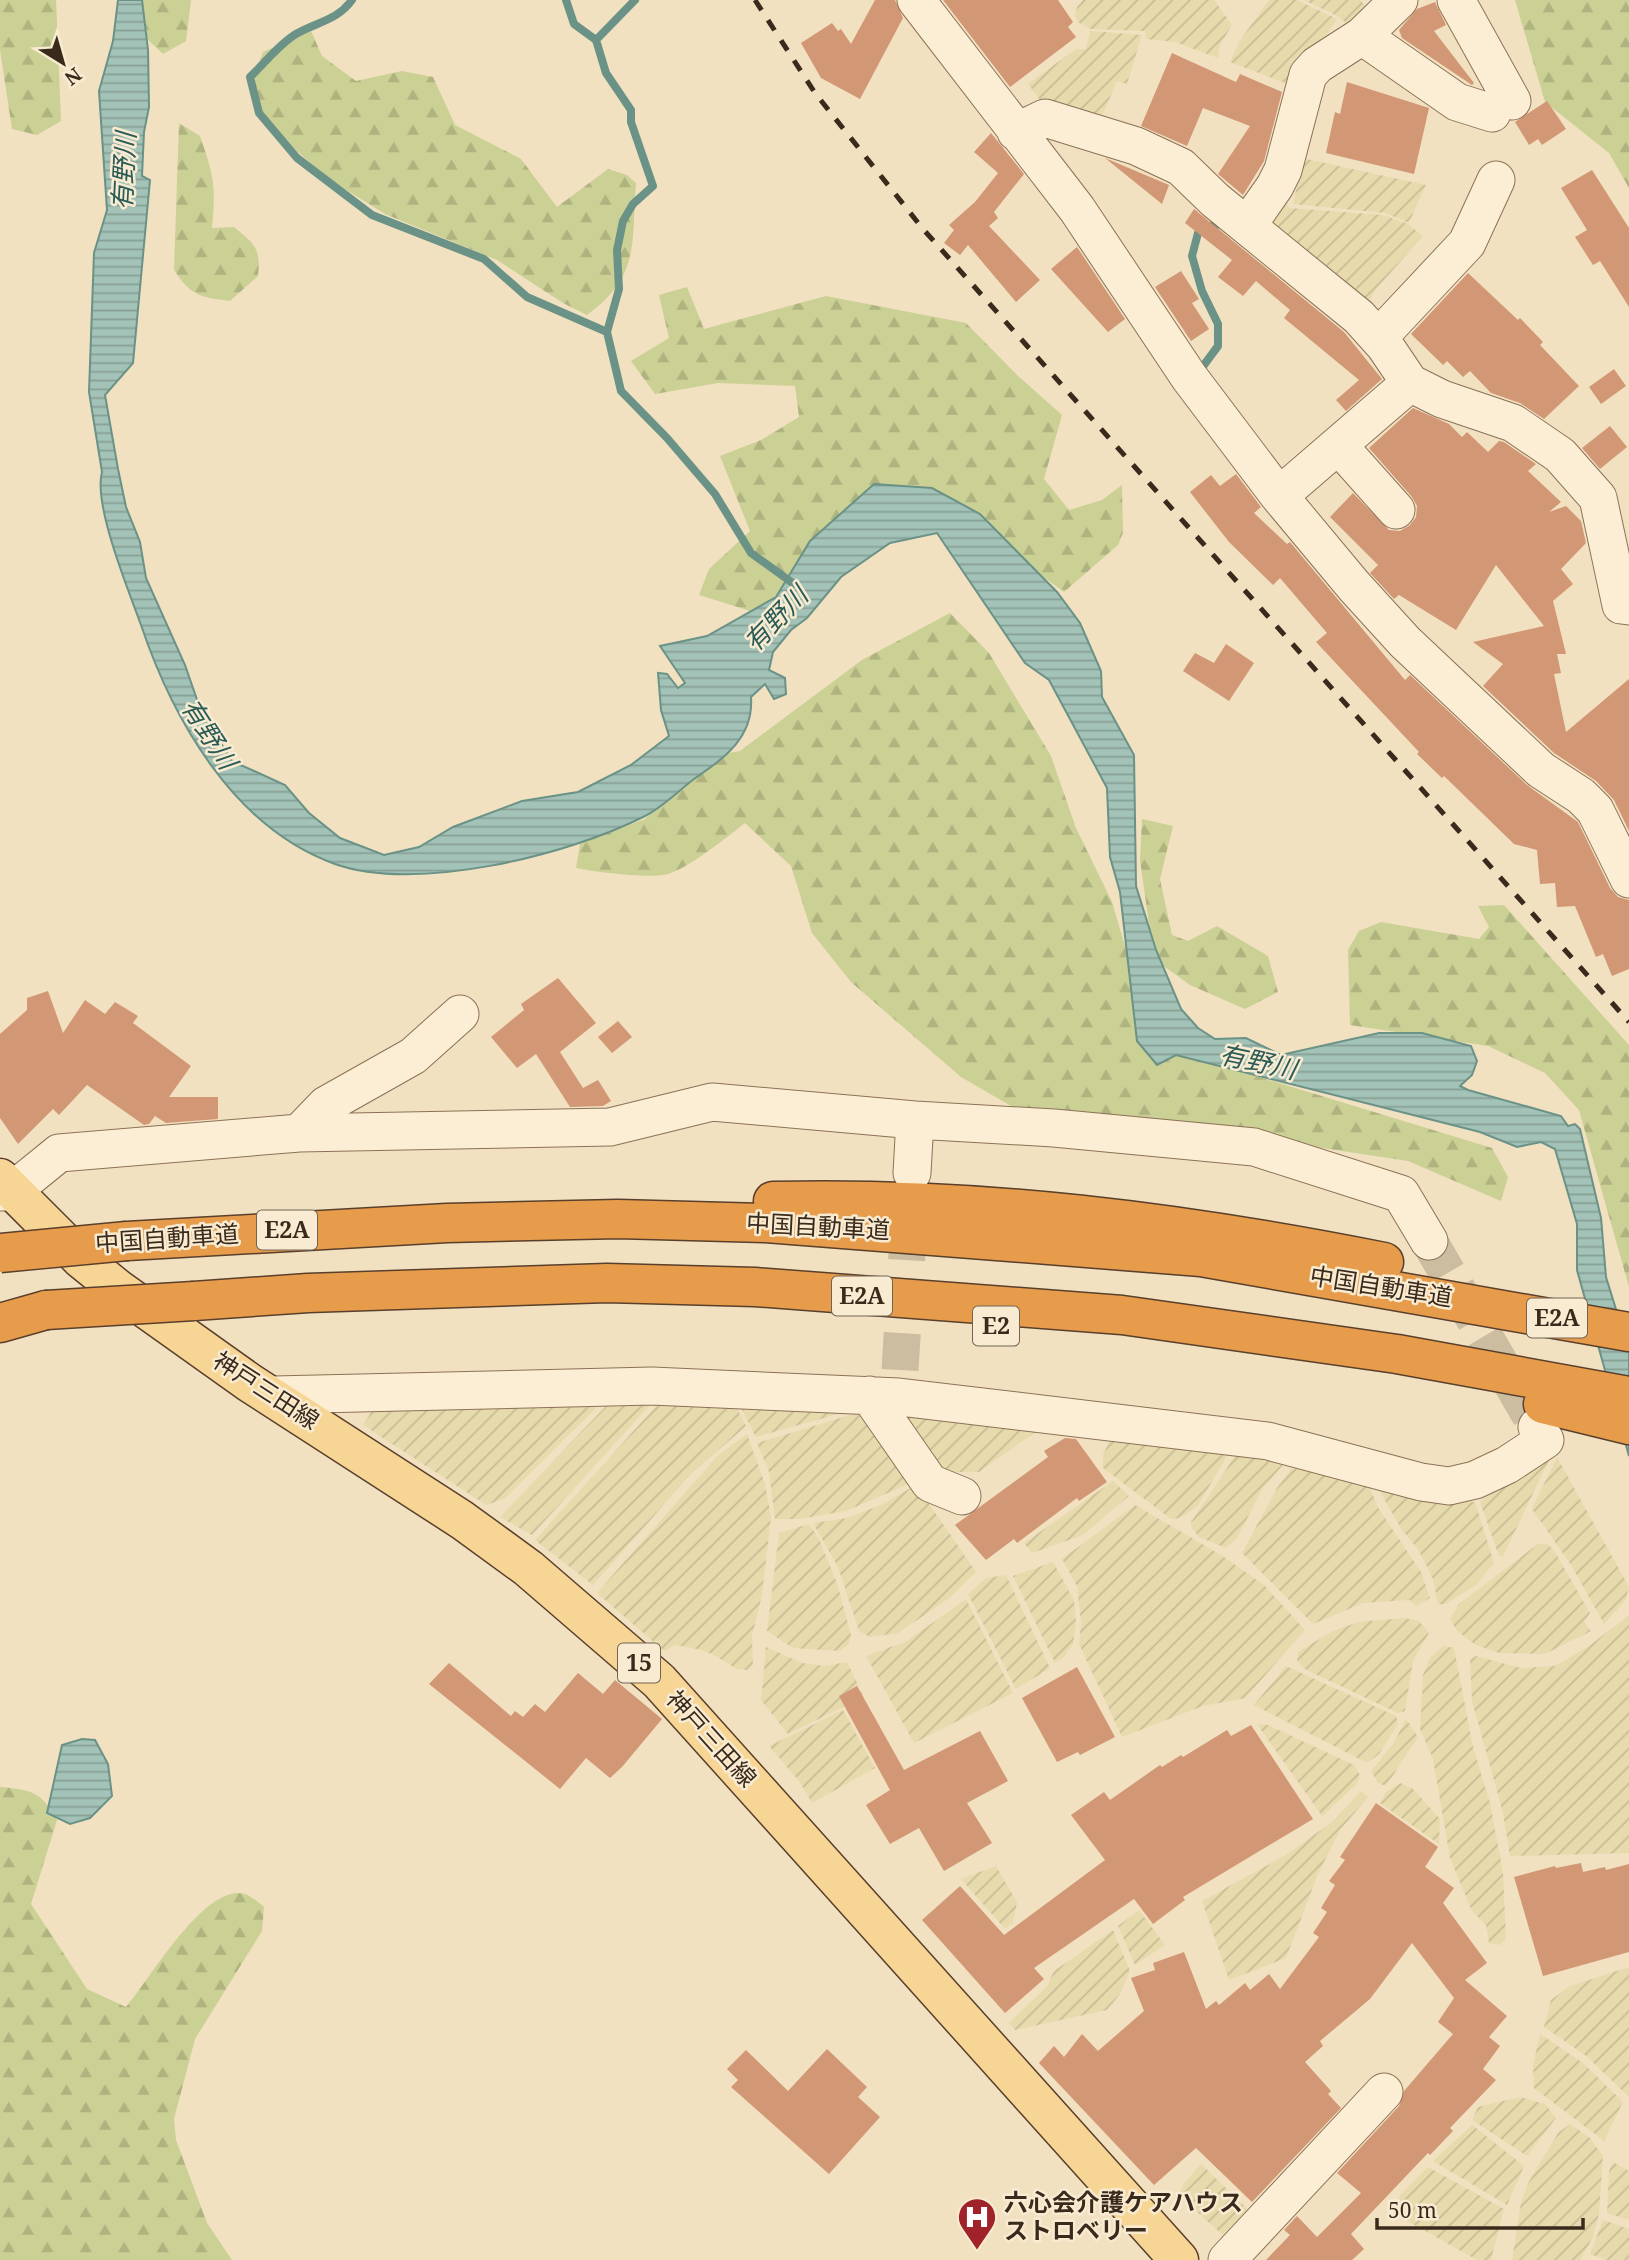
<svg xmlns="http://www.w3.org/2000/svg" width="1629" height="2260" font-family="'Noto Serif','Noto Sans JP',serif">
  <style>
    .farmland { fill: url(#farmland-furrows) }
    .forest { fill: url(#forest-firs) }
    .water { fill: url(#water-rules); stroke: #6a9286; stroke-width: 2 }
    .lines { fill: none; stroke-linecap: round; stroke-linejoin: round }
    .stream { stroke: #6a9286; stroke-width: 8 }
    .building { fill: #d29774 }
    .minor-tunnel { stroke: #ccbca0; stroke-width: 37; stroke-dasharray: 37 18; stroke-linecap: butt }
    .minor-casing { stroke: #8c7157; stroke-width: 39 }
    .major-casing { stroke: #593f2c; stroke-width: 41 }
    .highway-casing { stroke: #593f2c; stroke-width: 41 }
    .minor { stroke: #fbeed4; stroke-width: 37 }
    .major { stroke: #f7d595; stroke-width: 38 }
    .highway { stroke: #e69c4b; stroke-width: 38 }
    .rail { stroke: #3a2a1c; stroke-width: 5; stroke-dasharray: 12 12; stroke-linecap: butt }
    .highway-bridge-casing { stroke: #593f2c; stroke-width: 41; stroke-linecap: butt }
    .highway-bridge { stroke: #e69c4b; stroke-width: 38 }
    .labels { text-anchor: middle; stroke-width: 5; stroke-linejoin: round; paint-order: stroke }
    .shield { fill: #f8ebd1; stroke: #736452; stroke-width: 2 }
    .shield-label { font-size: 23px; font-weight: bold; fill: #3a2a1c }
    .street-label { font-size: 24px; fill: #3a2a1c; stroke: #f8ebd1 }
    .poi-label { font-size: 24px; font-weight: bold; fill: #3a2a1c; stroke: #f8ebd1; text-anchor: start }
    .water-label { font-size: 26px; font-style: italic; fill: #2a5b56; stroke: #f8ebd1 }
  </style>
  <defs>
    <pattern id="farmland-furrows" width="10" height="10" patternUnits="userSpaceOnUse" patternTransform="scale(1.75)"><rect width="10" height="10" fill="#e7dbad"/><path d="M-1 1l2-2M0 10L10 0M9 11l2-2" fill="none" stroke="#c7bc94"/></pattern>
    <pattern id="forest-firs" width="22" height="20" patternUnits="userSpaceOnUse" patternTransform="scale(1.75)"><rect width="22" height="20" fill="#cbd094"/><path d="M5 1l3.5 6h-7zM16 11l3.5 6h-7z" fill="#afb37f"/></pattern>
    <pattern id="water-rules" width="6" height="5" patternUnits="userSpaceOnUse" patternTransform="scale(1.75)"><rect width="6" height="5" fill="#a4c3b8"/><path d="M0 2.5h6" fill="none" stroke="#879f95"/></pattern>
  </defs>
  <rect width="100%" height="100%" fill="#f1e1c1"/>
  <!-- farmland -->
  <path class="farmland" d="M1083,0H1214L1232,25L1220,45L1218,58L1175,42L1146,39L1145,31L1091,29L1079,23L1075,16L1077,7Z
    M1269,0H1297L1337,19L1293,86L1230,62L1239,42Z
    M1304,0H1360L1375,17L1358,33L1339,17Z
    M1090,31L1142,35L1127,84L1117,81L1102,116L1043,104L1028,84L1076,49H1086Z
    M1303,158L1311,160L1426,185L1409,223L1385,213L1293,204Z
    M1286,202L1289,208L1383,215L1408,224L1423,236L1377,288L1365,308L1260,220Z
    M667,1394L736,1407L746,1426L691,1474L593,1585L535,1540Z
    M605,1396H652L648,1407L532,1535L500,1517L605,1407Z
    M737,1400L860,1408L756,1437Z
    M377,1403L600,1404L504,1499L486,1505L363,1425Z
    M895,1408L1037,1431L979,1472H938Z
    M867,1410L913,1482L846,1511L799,1519H775L769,1472L757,1443Z
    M747,1434L765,1484L771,1517L762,1595L752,1636L753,1665L747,1670L737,1669L712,1654L697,1649L676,1645L664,1651L597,1593L718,1455Z
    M1110,1440L1230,1451L1197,1507L1180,1518L1171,1519L1103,1468V1455Z
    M1239,1450L1280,1460L1283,1465L1263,1488L1237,1538L1226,1548L1199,1537L1192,1528L1191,1522Z
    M1554,1450L1503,1556H1499L1480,1502L1508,1475Z
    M1557,1457L1629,1587L1626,1599L1604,1624L1571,1565L1532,1509Z
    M1291,1469H1319L1366,1480L1379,1509L1421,1572L1430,1598L1416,1606L1410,1600L1363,1603L1313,1624L1242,1553L1277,1488Z
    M1113,1481L1129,1496L1083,1535L1032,1553L1024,1543Z
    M916,1485L976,1572L951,1597L898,1633L870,1637L859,1631L838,1567L813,1523L847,1518L881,1505Z
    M1391,1488L1446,1501L1475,1502L1494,1563L1476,1585L1446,1604H1438L1433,1579L1418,1549L1402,1530L1379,1490Z
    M1135,1505L1221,1555L1264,1585L1305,1630L1245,1698L1203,1706L1122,1737L1079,1644L1081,1622L1077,1586L1062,1559Z
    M809,1524L819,1539L837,1583L851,1635L849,1644L840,1651L793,1648L767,1631L779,1533Z
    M1538,1544H1548L1555,1552L1590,1613L1584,1622L1591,1631L1545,1654L1499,1653L1476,1645L1457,1631L1450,1619L1459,1604Z
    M1053,1562L1074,1600L1076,1623L1073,1644L1064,1657L1055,1663L1013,1576Z
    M1006,1575L1050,1668L1016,1689L968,1594L986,1578Z
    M966,1599L1013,1693L914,1743L866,1656L907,1641Z
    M1629,1615V1853L1510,1856L1503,1813L1472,1701L1470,1659L1476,1656L1521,1668L1555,1666L1589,1646Z
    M1404,1618L1419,1621L1429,1633L1413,1661L1405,1711L1398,1713L1319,1676L1303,1668L1297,1660L1298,1652L1333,1631L1358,1622Z
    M1443,1646L1454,1648L1473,1747L1490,1803L1503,1872L1506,1939L1500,1945L1489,1943L1486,1925L1472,1911L1450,1858L1433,1759L1420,1729L1423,1675L1430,1658Z
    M766,1647L802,1663L825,1666L847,1662L864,1697L788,1734L761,1700Z
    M1286,1666L1396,1716L1398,1724L1379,1754L1367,1763L1254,1705Z
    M843,1710L875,1768L812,1803L799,1781L769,1746Z
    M1406,1719L1418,1737L1386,1786L1378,1783L1371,1771L1394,1743Z
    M1257,1724L1268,1725L1354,1765L1360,1775L1356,1785L1322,1816Z
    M1400,1783L1412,1788L1440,1819L1439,1844L1380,1803L1386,1792Z
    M1361,1791L1368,1797L1340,1830L1318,1874L1286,1958L1229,1980L1202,1901L1286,1855L1332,1822Z
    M996,1866L1017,1902L1013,1923L1005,1929L961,1879Z
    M1139,1910L1165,1945L1135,1965L1118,1926Z
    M1113,1930L1130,1971L1120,1994L1107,2010L1015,2030L1009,2023L1047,1986L1054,1971Z
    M1629,1967V2097L1585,2055L1544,2027L1551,2000L1570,1986Z
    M1540,2034L1583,2063L1623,2102L1604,2141L1534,2088L1533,2065Z
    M1520,2097L1545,2104L1556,2118L1527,2156L1472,2120L1478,2107Z
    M1570,2124L1590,2138L1603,2156L1599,2214L1593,2237L1580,2260H1512L1521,2202L1528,2183L1558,2133Z
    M1472,2125L1524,2166L1507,2205L1433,2161Z
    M1613,2162L1629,2171V2220L1607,2213L1609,2171Z
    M1201,2164L1258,2219L1233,2244L1179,2196L1183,2185Z
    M1428,2167L1504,2209L1491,2260H1477L1393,2213L1400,2195Z
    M1603,2220L1629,2229V2260H1607L1590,2254Z"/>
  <!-- forest -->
  <path class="forest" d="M0,0H56L61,121L37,135L12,129L0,50Z
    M142,0H191L186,41L163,54L144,36Z
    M1515,0H1629V188L1609,153L1545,102Z
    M311,31L322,56L356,81L402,71L433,77L455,125L521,159L557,207L608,169L627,175L636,183C631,244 641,275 587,315L563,303L497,260L385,214L327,178L269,126L251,90L263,52Z
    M179,123L200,136C214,176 216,186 212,228L234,227C255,244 261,249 258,276L230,301C200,297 191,296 174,270Z
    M687,287L704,329L826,296L966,323L1017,375L1062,415L1044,479L1069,510L1102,500L1122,485L1123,533L1118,545L1064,592L933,495L773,618L699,595L709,569L750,531L720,456L761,440L799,417L795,386L718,383L655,394L631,361L669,338L659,295Z
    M950,613L989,653L1051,756L1076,828L1112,902L1146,1018L1236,1070L1492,1148L1508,1177L1501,1201L1408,1161L1263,1139L1023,1113L961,1077L851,982L812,933L791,866L745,823C727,837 689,868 668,874C650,879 595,872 576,868L580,844L645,819L700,758L740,751L862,660Z
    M1142,819L1173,826L1160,879L1172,935L1188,941L1217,926L1268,956L1278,992L1245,1009L1190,985L1154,959L1140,860Z
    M1504,905L1629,1045V1287L1579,1110L1545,1073L1488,1046L1350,1025L1348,950L1359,931L1381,922L1479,939L1489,927L1478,906Z
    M0,1787C31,1790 41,1791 57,1820L31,1904L87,1989L126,2007C149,1981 205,1882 245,1894C251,1896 259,1903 264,1907L262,1931L195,2039L174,2119L176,2140L207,2223L232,2260H0Z"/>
  <!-- water -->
  <path class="water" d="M118,0H142L148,50L149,107L144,132L142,176L150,180L133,363L105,395L118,469L126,507L140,542L146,578L185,665L201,711L232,761L285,785L309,813L340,838L384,855L419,847L453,827L522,801L578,792L631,765L669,736L661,710L658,673L667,674L678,688L685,683L660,646L707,636L776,597L810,541L874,484L932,488L980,514L1057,592L1080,623L1101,671L1102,697L1134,755L1136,886L1156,950L1181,1009L1198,1028L1215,1039L1246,1038L1281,1055L1379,1033H1422L1471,1046L1477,1061L1472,1075L1460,1086L1468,1090L1561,1116L1568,1126L1575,1124L1580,1129L1601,1218L1606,1277L1629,1351V1456L1577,1270V1224L1555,1149L1541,1142L1517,1147L1480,1132L1176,1055L1157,1065L1137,1041L1120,892L1110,857L1107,788L1049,680L1025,663L937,533L890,543L841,577L807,618L791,630L773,652L769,670L785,678L786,694L774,699L765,684L751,697C754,738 724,758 694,779C678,791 662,808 643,817C568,855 416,893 335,864C234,828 173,720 141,625C129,591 93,505 102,472L89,392L94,253L107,210L99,91L113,41Z
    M82,1739L95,1740L108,1764L112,1796L90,1818L70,1824L47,1813L62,1745Z"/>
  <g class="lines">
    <!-- stream -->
    <path class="stream" d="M352,0C337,21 316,22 296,34C279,44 264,64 250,77L259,113L297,158L372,215L484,259L527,297L607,332
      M566,0L574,24L596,40
      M635,0L596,40L606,73L631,110V122L653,186L633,204L623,221L617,250L619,289L607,332L621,391L667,438L715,494L751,553L794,584
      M1198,373L1218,346V324L1202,291L1192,256L1198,233L1213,225L1225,224"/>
  </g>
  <!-- building -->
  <path class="building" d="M875,0H895L903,18L860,99L821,78L801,43L832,23L838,31L841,29L851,44Z
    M943,0H1058L1073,22L1068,27L1076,37L1010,87Z
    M1435,2L1446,25L1434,31L1474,83L1472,85L1402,38L1399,30L1417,9Z
    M1172,53L1236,82L1240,74L1282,92L1264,161L1243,195L1218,174L1250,126L1203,108L1187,146L1141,126Z
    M1347,82L1429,108L1414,174L1326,153L1335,112L1340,114Z
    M1547,101L1566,129L1542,145L1538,139L1529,145L1515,122Z
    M991,133L1024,174L994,212L998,218L989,226L1040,280L1016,302L968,245L960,255L944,243L954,230L949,225L975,202L998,173L974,152Z
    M1105,158L1169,185L1162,204Z
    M1592,170L1629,228V307L1600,261L1593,265L1575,237L1587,230L1561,188Z
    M1194,209L1344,332L1382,379L1346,411L1336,400L1359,380L1284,318L1290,310L1256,281L1243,296L1218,277L1232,260L1185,223Z
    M1077,247L1125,319L1108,332L1051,269Z
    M1181,271L1199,299L1192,303L1209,329L1191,341L1155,287Z
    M1468,273L1518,320L1520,318L1543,342L1540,345L1579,386L1544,419L1520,403L1491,393L1470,371L1463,377L1447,361L1443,365L1411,334Z
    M1614,369L1626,386L1601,404L1589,387Z
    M1413,408L1449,424L1462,437L1467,432L1488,452L1499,441L1504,442L1536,464L1528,471L1561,502L1549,512L1566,506L1581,521L1586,543L1561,569L1573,584L1553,601L1566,654H1557L1561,673L1554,674L1566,732L1629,679V831L1614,800L1596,781L1554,753L1483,686L1503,664L1473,642L1544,626L1496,565L1456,630L1399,595L1394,599L1370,573L1378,565L1330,517L1353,493L1389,530L1400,531L1410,525L1416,517L1417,506L1412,497L1369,448Z
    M1610,426L1627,447L1600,469L1582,448Z
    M1236,474L1261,507L1254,513L1287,544L1290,542L1405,680L1410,675L1527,785L1578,822L1610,888L1618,897L1629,900V969L1612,976L1603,954L1596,957L1575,906L1557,907L1555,883L1540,884L1537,850L1514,844L1444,776L1442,778L1417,754L1419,752L1316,642L1327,633L1280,578L1273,585L1229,542L1190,492L1211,475L1220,486Z
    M1226,644L1254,663L1229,701L1183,671L1195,653L1214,663Z
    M558,978L596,1023L560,1052L583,1088L598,1080L611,1101L603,1106L570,1107L536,1054L517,1068L491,1037L524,1010L521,1004Z
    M48,991L63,1033L85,1000L105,1014L115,1002L138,1016L133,1023L191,1066L169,1097H218V1119L166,1123L155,1116L149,1124L144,1125L87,1085L59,1115L53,1109L18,1144L0,1118V1034L27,1010V998Z
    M618,1021L632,1037L612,1053L598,1037Z
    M1065,1438L1076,1439L1107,1482L1079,1501L1077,1498L1017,1543L1014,1539L986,1560L955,1525L1048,1457L1044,1451Z
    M449,1663L511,1716L515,1711L523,1717L535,1704L545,1712L578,1673L603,1694L615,1680L662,1719L622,1767L610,1778L586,1758L560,1789L429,1684Z
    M1077,1667L1115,1737L1080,1755L1078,1752L1057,1762L1022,1698Z
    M857,1686L904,1770L980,1731L1008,1781L967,1803L992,1843L944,1871L919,1828L890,1844L866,1805L890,1790L839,1696Z
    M1251,1725L1313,1819L1183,1897L1185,1900L1153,1924L1134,1899L1034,1968L1044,1979L1005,2013L922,1920L960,1886L1004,1935L1105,1860L1071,1815L1104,1792L1110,1800L1160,1765L1162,1767L1181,1755L1183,1757L1227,1730L1231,1736Z
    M1376,1803L1438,1847L1425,1867L1454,1888L1443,1903L1487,1963L1465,1980L1507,2016L1489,2037L1500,2046L1483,2069L1496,2080L1450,2128L1453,2131L1430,2155L1428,2153L1351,2234L1364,2249L1352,2260H1266L1290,2235L1284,2230L1297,2216L1317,2237L1361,2193L1337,2173L1399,2106L1404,2091L1453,2034L1438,2022L1454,1998L1412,1943L1370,1999L1320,2041L1323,2046L1305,2062L1331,2091L1328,2094L1341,2108L1252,2202L1196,2148L1154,2185L1039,2063L1054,2046L1064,2057L1082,2034L1098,2051L1144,2011L1131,1978L1155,1970L1153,1963L1184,1952L1206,2009L1216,2001L1219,2005L1245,1983L1250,1990L1269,1974L1280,1989L1319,1937L1313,1933L1327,1912L1321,1908L1335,1885L1329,1881L1345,1860L1340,1857Z
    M1581,1863L1583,1872L1605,1867L1606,1870L1629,1864V1952L1543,1976L1514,1877L1555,1866L1556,1868Z
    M827,2049L867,2087L858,2097L880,2117L829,2174L731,2087L738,2080L727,2069L746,2050L788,2091Z"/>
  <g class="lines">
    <!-- minor-tunnel -->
    <path class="minor-tunnel" d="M1429,1241L1537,1427
      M900,1370L910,1205"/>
    <!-- minor casing -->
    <g class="minor-casing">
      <path id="minor" d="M916,0L1077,209L1189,377L1279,496L1354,586L1405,642L1541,770L1581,796L1595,810L1629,879
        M1456,0L1512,101
        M1362,36L1457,102L1492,113
        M1016,132L1045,118L1136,146L1181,167L1215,200L1359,317L1385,346L1410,383L1442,399L1513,423L1560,455L1598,498L1621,605L1629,606
        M1247,226L1275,186L1283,170L1308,75L1317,65L1362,36L1399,0
        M1378,338L1467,243L1496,180
        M1338,445L1396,510
        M1279,496L1410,383
        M299,1133L326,1105L413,1056L460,1014
        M912,1173L915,1120
        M0,1192H11L59,1153L299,1133L610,1127L712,1102L915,1120L1054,1128L1254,1147L1401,1194L1429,1241
        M274,1395L652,1386L899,1397L1268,1441L1421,1482L1449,1486L1475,1480L1507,1465L1545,1440L1537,1427
        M869,1395L930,1483L962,1496
        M1227,2260L1384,2092"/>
    </g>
    <!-- major casing -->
    <g class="major-casing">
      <path id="major" d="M0,1178L81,1259L118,1289L250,1383L462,1520L528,1568L659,1681L1179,2260"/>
    </g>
    <!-- highway casing -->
    <g class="highway-casing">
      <path id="highway" d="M773,1201C979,1196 1183,1222 1384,1262
        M127,1241L447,1223L618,1219L766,1223L1201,1257L1629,1332
        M194,1301L308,1293L607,1283L755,1287L1122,1315L1397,1354L1629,1396
        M0,1323L46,1310
        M1543,1404L1629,1425"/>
    </g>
    <!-- minor -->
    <use href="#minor" class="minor"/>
    <!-- major -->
    <use href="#major" class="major"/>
    <!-- highway -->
    <use href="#highway" class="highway"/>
    <!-- rail -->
    <path class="rail" d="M755,0L815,93L923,229L1629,1022"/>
    <!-- highway-bridge casing -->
    <g class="highway-bridge-casing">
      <path id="highway-bridge" d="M0,1253L127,1241
        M46,1310L194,1301"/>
    </g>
    <!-- highway-bridge -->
    <use href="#highway-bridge" class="highway-bridge"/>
  </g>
  <!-- icons -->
  <defs>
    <g id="hospital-pin" transform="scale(2.0125)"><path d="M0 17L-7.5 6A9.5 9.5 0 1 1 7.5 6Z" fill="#9f2328" stroke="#f8ebd1"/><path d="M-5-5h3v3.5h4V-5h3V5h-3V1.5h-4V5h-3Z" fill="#fff"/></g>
  </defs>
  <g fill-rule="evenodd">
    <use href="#hospital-pin" x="977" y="2217"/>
  </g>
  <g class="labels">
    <!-- shield labels -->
    <g class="shield">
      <rect x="257" y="1210.5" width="60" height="39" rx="5"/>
      <rect x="832" y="1276.5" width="60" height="39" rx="5"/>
      <rect x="1527" y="1298.5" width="60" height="39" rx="5"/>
      <rect x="973" y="1306.5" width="46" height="39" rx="5"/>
      <rect x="618" y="1643.5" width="42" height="39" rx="5"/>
    </g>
    <g class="shield-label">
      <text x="287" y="1238">E2A</text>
      <text x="862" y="1304">E2A</text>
      <text x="1557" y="1326">E2A</text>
      <text x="996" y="1334">E2</text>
      <text x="639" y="1671">15</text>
    </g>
    <!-- street labels -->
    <g class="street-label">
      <text transform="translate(818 1227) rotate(3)" y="8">中国自動車道</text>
      <text transform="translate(167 1239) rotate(-4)" y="8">中国自動車道</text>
      <text transform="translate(1381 1287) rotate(9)" y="8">中国自動車道</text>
      <text transform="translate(266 1391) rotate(33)" y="8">神戸三田線</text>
      <text transform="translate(711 1739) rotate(48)" y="8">神戸三田線</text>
    </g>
    <!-- poi labels -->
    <g class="poi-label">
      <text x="1004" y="2211">六心会介護ケアハウス<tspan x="1004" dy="28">ストロベリー</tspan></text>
    </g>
    <!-- water labels -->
    <g class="water-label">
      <text transform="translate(124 171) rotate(-87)" y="9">有野川</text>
      <text transform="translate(776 619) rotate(-46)" y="9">有野川</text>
      <text transform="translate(209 734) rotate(57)" y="9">有野川</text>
      <text transform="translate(1258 1062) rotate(12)" y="9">有野川</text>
    </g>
  </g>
  <!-- north arrow -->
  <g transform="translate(63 63) rotate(143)" stroke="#f8ebd1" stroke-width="5" paint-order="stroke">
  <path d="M0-5L12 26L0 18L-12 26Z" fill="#3a2a1c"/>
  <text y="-10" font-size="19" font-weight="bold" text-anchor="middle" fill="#3a2a1c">N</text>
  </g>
  <!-- scale -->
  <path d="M1377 2218v10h206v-10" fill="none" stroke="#3a2a1c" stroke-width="3.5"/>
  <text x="1388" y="2218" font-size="21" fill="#3a2a1c" stroke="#f8ebd1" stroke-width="5" paint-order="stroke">50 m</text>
</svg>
